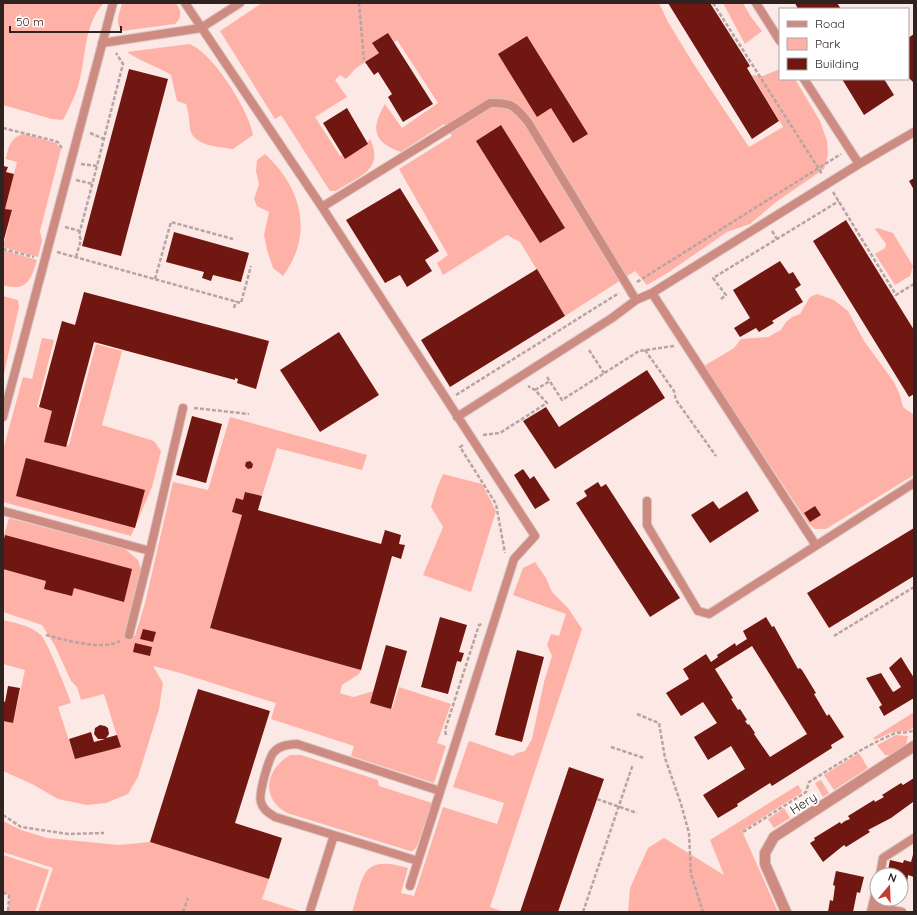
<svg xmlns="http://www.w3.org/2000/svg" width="917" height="915" font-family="Quicksand,sans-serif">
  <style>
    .green { fill: #feb2a7 }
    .building { fill: #701712; fill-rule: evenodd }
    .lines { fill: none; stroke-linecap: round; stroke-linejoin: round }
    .service-casing { stroke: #d7c5c2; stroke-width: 10 }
    .minor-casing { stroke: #d7c5c2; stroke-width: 12 }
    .path { stroke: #b6a5a2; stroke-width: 2.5; stroke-dasharray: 4 2; stroke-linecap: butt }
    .service { stroke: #cd8b82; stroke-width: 8 }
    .minor { stroke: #cd8b82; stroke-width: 10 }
    .labels { text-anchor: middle; stroke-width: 4; stroke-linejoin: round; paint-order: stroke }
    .street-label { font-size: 13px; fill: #2f2321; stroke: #fff }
  </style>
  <rect width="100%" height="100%" fill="#fce8e5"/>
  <!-- green -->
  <path class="green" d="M3,3H104C84,23 86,57 79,83C76,95 69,108 63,120L52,119L3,105Z
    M122,3H176C181,11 183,17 175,24L122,31C114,24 120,12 122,3Z
    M262,3H659L668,22L693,63L749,147L783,127L752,75L763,76L780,69V79H795L820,121L827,141L828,155L824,169L776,202L750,224L727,232L669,272L647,285L635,271L565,316L520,242L507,235L443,275L437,263L448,255L399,169L452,136L444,124L401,152C372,142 371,128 385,104L402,128L438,103L397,40L355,69L346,79L340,75L335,80L347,97L315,117L340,156C349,154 365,148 370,139C385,170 359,176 336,191H330L281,115L275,119L220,31Z
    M723,3H743L751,17L762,31L745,44Z
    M189,44C212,51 250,112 253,135L233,149C220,147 193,146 190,129C189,120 189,113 186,104L177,101L171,75C157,66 141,62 127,52Z
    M24,134L56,143L61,149L40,231L42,241L38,257L3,247L12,211L5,209L17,162L6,159C8,148 11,136 24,134Z
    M265,154C302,188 314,234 283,276L273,268L267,250L264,235L269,212L257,206L254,199L259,184L256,171L257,160Z
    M878,228L893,233L913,266L910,276L895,285L875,254L885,248L886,244L875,229Z
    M3,250L37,260C31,280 27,292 3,285Z
    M817,294L834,300L848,311L864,341L894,382L900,395L903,407L914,415V475L826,529H815L809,524L704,366L734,348L741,339L768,337L781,330L786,322L792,317L800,314L810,297Z
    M3,296L18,300L19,307L3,378Z
    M42,338L54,340L37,407L54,412L48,440L69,445L96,344L122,351L102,425L154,441L161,451L152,487L131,536L3,502V450L23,377L32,379Z
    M230,417L367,455L362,470L277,448L262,496L245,492L243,500L236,499L233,512L242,515L210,628L361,670L359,674L342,685L340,693L353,697L374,691L370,703L392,709L399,687L451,704L437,743L446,746L434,783L351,756L354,746L271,719L276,703C235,691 195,676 153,666L163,683L159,709L138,777L128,794L106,803L87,805L58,799L32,784L3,771V721L13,723L25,670L3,664V620C16,623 31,626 41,635C46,639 68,693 71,703L58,707L75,759L120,746L104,694L81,700L77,687L71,681L55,646L42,625L3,612V539L9,518L125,549L138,560L142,572L126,634L135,636L145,603L173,482L208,490Z
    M443,474L482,484L496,511L471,592L423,575L443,527L431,507L437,488Z
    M535,562L546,578L552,592L568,608L582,629L490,907L504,912H352C364,875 361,854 408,868L401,893L414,896L443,807L497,824L504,803L453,787L468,743L470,741L513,756L517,753L525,751L532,739L544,682L552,656L547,645L551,634L559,636L566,614L513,595L523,568Z
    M914,712V727L908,731L892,732L875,740L873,738Z
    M896,735L908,736L906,745L890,755H885L877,745Z
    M859,753L868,768L834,790L824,775Z
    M290,755H301L378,780L379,786L432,803L417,846L413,851H410L287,813C260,798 266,769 290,755Z
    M821,780L829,793L823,797L815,783Z
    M798,785L802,791L801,793L742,831L778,912H628L630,888L648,848L664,838L724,875L710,840Z
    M784,808L790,818L774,828L768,819Z
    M3,821L21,830L47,838L119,845L150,842L269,879L262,899L303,912H38L53,868L3,852Z
    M3,855L49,870L35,912H11L8,910L10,896L3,892Z"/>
  <!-- building -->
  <path class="building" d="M668,3H710L750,66L747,68L779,121L752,139Z
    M795,3H837L841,9H798Z
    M388,33L433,104L403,122L388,97L392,94L378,72L374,75L365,62L379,53L372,43Z
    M914,34V83L908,77V38Z
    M527,36L588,134L573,143L551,108L537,117L498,54Z
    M129,69L168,79L121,256L82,246Z
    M842,79H884L894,95L864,115Z
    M347,108L368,144L345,159L323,123Z
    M501,125L565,228L540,243L476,141Z
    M3,166L8,167L6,172L14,174L5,209L12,210L3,243Z
    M914,178V190L909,181Z
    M400,188L439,251L425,260L432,271L407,287L400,275L385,283L346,220Z
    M846,220L914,330V394L909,397L813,241Z
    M174,232L249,253L241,282L213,275L211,281L202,278L204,272L166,262Z
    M780,261L789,274L793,272L801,285L795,289L803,302L772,321L774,323L759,332L756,328L740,337L734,328L750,318L733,290Z
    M537,269L565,316L450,387L421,340Z
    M84,292L269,341L256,389L237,383L238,379L235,378V380L94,342L66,447L44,442L52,411L39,407L62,321L75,325Z
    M339,332L379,395L320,432L280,370Z
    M647,370L665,398L555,469L523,421L546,407L559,427Z
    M192,416L222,424L206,483L176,475Z
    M26,458L145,490L135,528L16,496Z
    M250,461L253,464L252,468L248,469L245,466L246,462Z
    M523,469L530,479L534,476L550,500L535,509L514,475Z
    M598,482L601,487L606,484L680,598L650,617L576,503L587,496L584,491Z
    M747,491L759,511L710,543L691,515L713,501L719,509Z
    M245,492L262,496L258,510L261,511L381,544L385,530L401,535L399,544L405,545L401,559L392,556L361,670L210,628L242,515L232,512L236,498L243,500Z
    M815,506L821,515L810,522L804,513Z
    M914,528V576L829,628L807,593Z
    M5,535L132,569L124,602L74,588L72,596L44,589L46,581L3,569V543Z
    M440,617L467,625L459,652L464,653L461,662L457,661L448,694L421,687Z
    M766,617L772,627L774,626L798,669L800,668L802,670L816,693L814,694L827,716L829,714L844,737L831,745L832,748L772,786L770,783L737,804L738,806L718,818L703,795L745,769L731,746L708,760L694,737L717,723L703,702L681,716L666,693L689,679L683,669L706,654L711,662L718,657L717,655L735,643L736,646L747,639L743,631ZM752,646L807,734L770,757L754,734L755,733L749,724L748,725L745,721L747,720L740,709L738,710L731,699L733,698L715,669Z
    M143,629L156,632L153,642L140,639Z
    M135,643L152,647L150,656L133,652Z
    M386,645L407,651L391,709L370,703Z
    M517,650L544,657L522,742L495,735Z
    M901,657L914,678V698L884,716L879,707L882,705L866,678L881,673L893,692L895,691L901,687L889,668Z
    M8,686L20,688L13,723L3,721V701L5,702Z
    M198,689L270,711L235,823L282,838L269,879L150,842Z
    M100,725L105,726L108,728L109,734L106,738L117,735L121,747L75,759L69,739L91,732L94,742L105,739H98L94,734L95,728Z
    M569,767L604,779L558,912H520Z
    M914,778V804L913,802L891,818L868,830L870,832L846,847L844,845L823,862L810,843L815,840L814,838L840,822L841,824L845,821L850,819L848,816L874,800L875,802L884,797L882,795L901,783L903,785Z
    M914,851V877L908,875L907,883L901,882V875H887L890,860L903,863L904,860L911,862Z
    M836,871L864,877L860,893L857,892L853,912H828L830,900L833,901L835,886L833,885Z"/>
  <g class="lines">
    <!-- service casing -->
    <g class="service-casing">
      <path id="service" d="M185,3L322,207L535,536L514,559L410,886
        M756,3L780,41
        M102,43L201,28L240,3
        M804,79L859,164
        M322,207L490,103C511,102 515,106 528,122L636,300
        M652,293L815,544
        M3,417L113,3
        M457,417L612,318L636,300L652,293L859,164L914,132
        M647,501V525L698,611L709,614L914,483
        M3,511L150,551L183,408
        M129,635L150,551
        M418,861L275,817C269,813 263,810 261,802C258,795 269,757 274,752C280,745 288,745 297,744L440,791
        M880,875L883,858L914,838
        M873,906L902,912
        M310,911L334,835
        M871,912L877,887"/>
    </g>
    <!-- minor casing -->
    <g class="minor-casing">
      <path id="minor" d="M786,912L765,864V853L774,837L914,746"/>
    </g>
    <!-- path -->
    <path class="path" d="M359,3L364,60
      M713,3L822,174
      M3,128L55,141L59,143L62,149
      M90,133L104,139
      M81,164L97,166L123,64L116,53
      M76,180L93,184
      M833,192L896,295L914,284
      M65,227L80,231
      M772,231L777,239
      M3,249L34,257
      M57,252L241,303L251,266
      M76,257L81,240L79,235L97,166
      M155,279L171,222L233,239
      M637,282L841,154
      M721,299L726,295L713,278L839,201
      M234,308L236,301
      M589,350L604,373
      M645,350L674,391L676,400L716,456
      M547,377L562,400L639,351L674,346
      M535,390L550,381
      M456,395L619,293
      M194,408L249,414
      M483,435L500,433L547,403L535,390L528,386
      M463,445L460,447L496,504L505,553
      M46,635C65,640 103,651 120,641
      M834,636L914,587
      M637,714L659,723L665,758L681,804L689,833L691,874L703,912
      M446,735L445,730L479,625L482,624
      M611,747L644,758
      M597,799L637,813
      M3,815L21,827L68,834L104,833
      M743,832L806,792L809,782C837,765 863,747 893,734C900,731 907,734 914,730
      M3,892L9,896L8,912
      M183,912L188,898
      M583,912L633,764"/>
    <!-- service -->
    <use href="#service" class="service"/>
    <!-- minor -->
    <use href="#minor" class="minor"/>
  </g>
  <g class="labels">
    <!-- street labels -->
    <g class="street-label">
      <text transform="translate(803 803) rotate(-33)" y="5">Hery</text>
    </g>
  </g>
  <!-- border -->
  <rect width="917" height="915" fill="none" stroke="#2f2321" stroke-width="8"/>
  <!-- legend -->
  <rect x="779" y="8" width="130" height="72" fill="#ffffff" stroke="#aca7a6"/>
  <rect x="787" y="21" width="20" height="6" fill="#cd8b82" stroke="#aca7a6"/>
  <text x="815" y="28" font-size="12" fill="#2f2321">Road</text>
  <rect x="787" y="38" width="20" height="12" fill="#feb2a7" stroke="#aca7a6"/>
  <text x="815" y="48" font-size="12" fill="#2f2321">Park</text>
  <rect x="787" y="58" width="20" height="12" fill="#701712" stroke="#aca7a6"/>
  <text x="815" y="68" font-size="12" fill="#2f2321">Building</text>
  <!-- north arrow -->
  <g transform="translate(889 887) rotate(19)"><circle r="19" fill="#ffffff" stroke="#aca7a6"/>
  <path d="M0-3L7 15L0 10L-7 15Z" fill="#c6392f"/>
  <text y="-6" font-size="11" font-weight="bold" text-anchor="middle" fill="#2f2321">N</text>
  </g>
  <!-- scale -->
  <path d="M10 26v6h111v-6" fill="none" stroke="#2f2321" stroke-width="2"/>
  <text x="16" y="26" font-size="12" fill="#2f2321" stroke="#ffffff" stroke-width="3" paint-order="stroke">50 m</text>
</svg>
